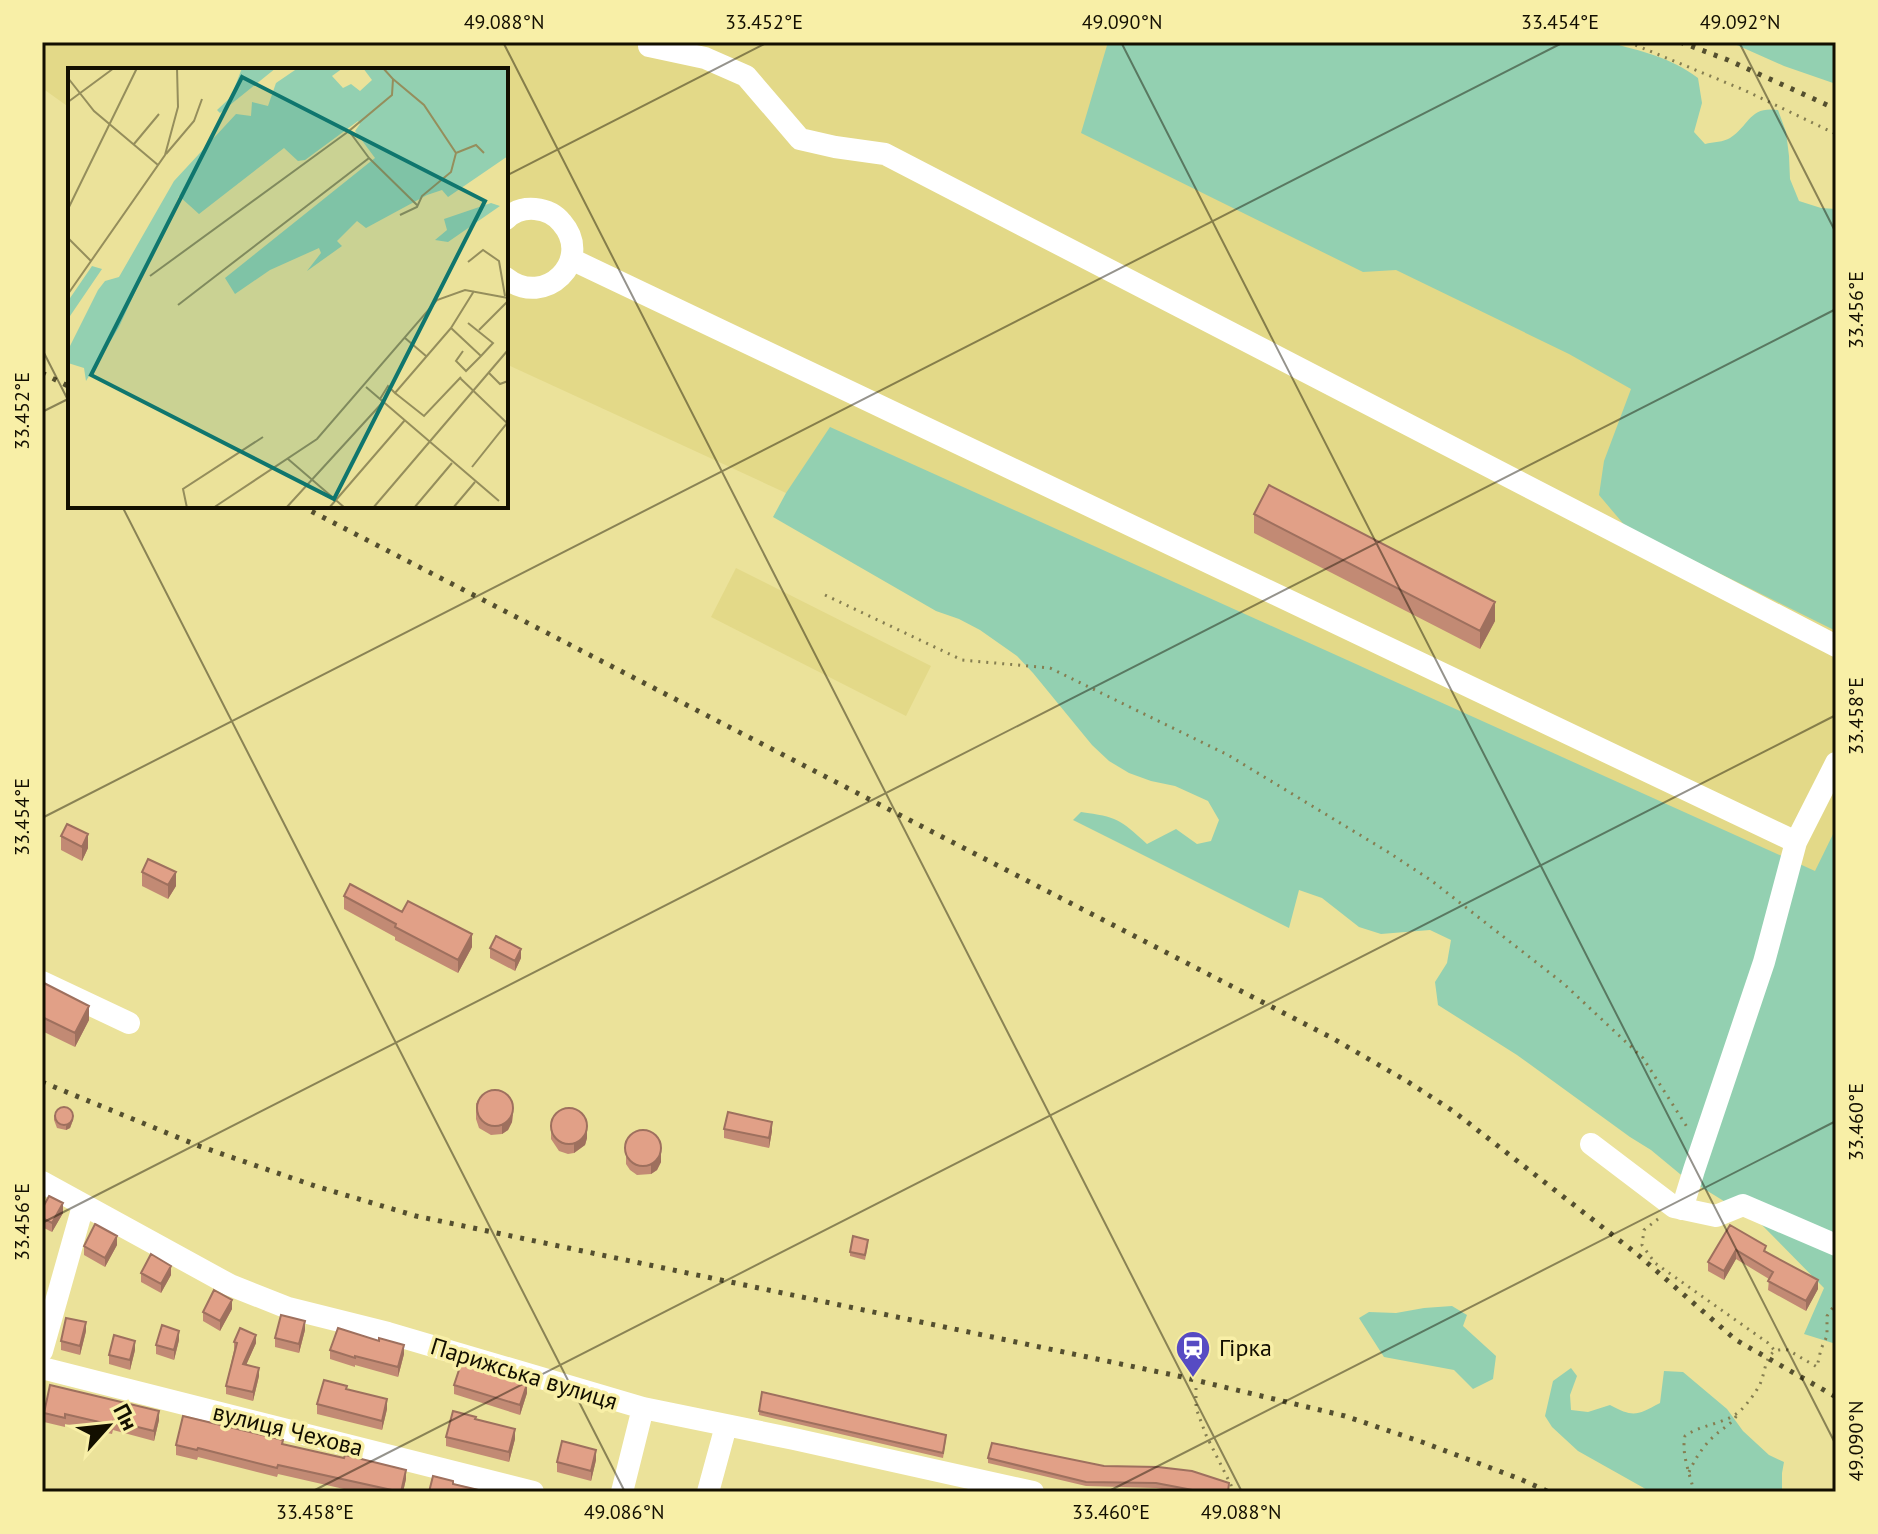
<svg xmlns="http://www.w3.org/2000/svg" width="1878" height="1534" font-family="'PT Sans',sans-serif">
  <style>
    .built { fill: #e3d988 }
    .green { fill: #93d0b1 }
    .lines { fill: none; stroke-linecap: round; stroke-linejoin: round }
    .path { stroke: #857e51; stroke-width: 3; stroke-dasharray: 2 6; stroke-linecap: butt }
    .minor { stroke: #fff; stroke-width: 22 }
    .rail { stroke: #544f2f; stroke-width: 5; stroke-dasharray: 4 8; stroke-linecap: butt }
    .wall { fill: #c28a74 }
    .shaded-wall { fill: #9e705e }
    .building { fill: #e1a087; stroke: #9e705e; stroke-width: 2 }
    .ticks { fill: none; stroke: #130f00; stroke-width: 2; stroke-opacity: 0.45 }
    .labels { text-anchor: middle; stroke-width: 7; stroke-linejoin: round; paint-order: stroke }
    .poi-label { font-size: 24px; fill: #130f00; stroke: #f8efa7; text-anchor: start }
    .street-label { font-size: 24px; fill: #130f00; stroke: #f8efa7 }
    .inset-road { fill: none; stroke: #958e5c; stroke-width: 2 }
    .view { fill: #0f766e; fill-opacity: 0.15; stroke: #0f766e; stroke-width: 4 }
    .inset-edge { fill: none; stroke: #130f00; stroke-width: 4 }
    .neatline { fill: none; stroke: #130f00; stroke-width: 3 }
    .ticks-label { font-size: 20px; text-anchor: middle; fill: #130f00 }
  </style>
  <rect width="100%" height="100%" fill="#ebe29a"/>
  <!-- built -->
  <path class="built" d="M42,42H1466L1836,243V996L786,493L506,364V70H70V108L42,88Z
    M736,568L931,666L906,716L711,617Z"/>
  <!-- green -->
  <path class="green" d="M1108,42H1608C1643,52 1668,56 1698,78L1702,103L1694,132L1705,144C1713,142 1724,142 1730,138C1750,125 1749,106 1778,110L1786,132L1789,156L1790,179L1799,201L1821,208L1836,209V631L1626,527L1599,495L1604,461L1631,389L1569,354L1396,270L1363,272L1081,133Z
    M1730,42H1836V84L1784,66Z
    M830,427L1815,871L1836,828V1344L1804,1334L1824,1288L1761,1224L1680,1174L1651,1150L1630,1137L1517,1055L1438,1005L1435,982L1447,963L1451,940L1430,930L1381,934L1359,927L1322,898L1299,890L1289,928L1073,820L1081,812C1117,817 1120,819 1147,844L1176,829L1197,844L1211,841L1219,820L1208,801L1175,786L1151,781L1129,773L1109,761L1092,745L1033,673L1017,656L980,630L959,619L936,611L773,517L786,493Z
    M1452,1306L1467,1315L1463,1326L1496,1356L1493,1379L1473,1389L1454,1370L1384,1357L1359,1318L1369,1312L1396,1313L1424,1308Z
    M1571,1368L1577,1376L1570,1395L1571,1410L1588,1412L1610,1405C1634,1418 1637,1415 1660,1403L1664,1371L1683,1372L1727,1409L1743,1431L1769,1455L1784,1462L1782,1473V1492H1651L1578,1451L1552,1427L1545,1416L1553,1381Z"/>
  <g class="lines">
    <!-- path -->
    <path class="path" d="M1628,42L1744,90L1836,134
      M825,595L962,660L1050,668L1228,755L1388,852L1432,881L1564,984L1643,1058L1687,1127
      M1658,1219L1644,1230L1642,1245L1655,1263L1768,1343L1775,1351
      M1196,1388V1408L1206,1435L1231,1485L1232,1492
      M1689,1472C1695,1459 1702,1448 1712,1438C1721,1429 1731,1425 1737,1415
      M1694,1492C1690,1474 1681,1454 1685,1436C1701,1424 1728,1424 1742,1409C1748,1403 1756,1392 1760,1384C1767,1369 1764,1346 1788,1350L1817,1367L1821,1349L1827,1336V1316L1836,1303"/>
    <!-- minor -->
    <path class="minor" d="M649,46L705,58L746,76L800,139L835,147L885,154L1836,646
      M506,219C514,211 524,208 535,209C546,210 555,214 562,223C594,260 545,309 506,278
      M571,259L1796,842L1836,763
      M42,982L129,1023
      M1591,1144L1674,1207L1716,1216L1743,1205L1836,1245
      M42,1182L230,1285L288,1308L388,1333L643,1408L794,1439L1033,1492
      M1682,1209L1694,1170L1764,962L1796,842
      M42,1351L83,1206
      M42,1368L533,1492
      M622,1492L643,1408
      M708,1492L726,1426"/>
    <!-- rail -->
    <path class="rail" d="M1680,42L1728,60L1836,109
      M42,373L70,387
      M301,506L1332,1038L1405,1080L1453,1111L1637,1254L1736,1340L1836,1397
      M42,1082L199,1146L315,1186L416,1216L1178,1376L1345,1416L1422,1442L1520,1479L1549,1492"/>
  </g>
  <!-- wall -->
  <path class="wall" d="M1254,514L1495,621L1480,649L1254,533Z
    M61,836L88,848L82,861L61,850Z
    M142,872L176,886L168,899L142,886Z
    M344,896L402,912L472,947L458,973L395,940V937L344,909Z
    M490,948L521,958L515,971L490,958Z
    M42,982L89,1020L75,1047L42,1031Z
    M476,1103L513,1115L512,1122L508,1130L502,1134L491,1135L479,1128L476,1119Z
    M54,1115L73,1120L70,1128L66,1130L57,1128L54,1120Z
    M724,1129L772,1131L769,1148L724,1138Z
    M551,1130L587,1138L585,1145L574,1153L568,1154L559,1151L551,1139Z
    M626,1140L661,1162L657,1170L651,1174L637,1175L630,1170L626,1164Z
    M42,1209L63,1213L52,1232L42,1227Z
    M1730,1225L1818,1289L1806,1311L1768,1290L1769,1279L1736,1259L1724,1280L1708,1271V1262Z
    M117,1245L105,1267L84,1255V1246Z
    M868,1245L865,1260L850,1256V1252Z
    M141,1273L171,1275L161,1293L141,1282Z
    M232,1309L220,1331L203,1321V1312Z
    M305,1330L299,1353L275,1347V1338Z
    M86,1331L80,1355L61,1350V1341Z
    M179,1340L174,1360L156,1354V1345Z
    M234,1342L256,1343L246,1365L259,1376L253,1401L226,1394V1386L234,1350Z
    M135,1350L130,1370L109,1364V1355Z
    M330,1350L404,1354L398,1377L355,1365V1367L330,1359Z
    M454,1385L527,1393L520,1415L454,1394Z
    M347,1389L387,1409L382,1430L317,1414V1404Z
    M759,1411L946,1439L943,1458L759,1415Z
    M44,1413L159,1420L154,1441L113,1430L112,1434L65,1424V1427L44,1422Z
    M475,1419L515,1439L509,1462L446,1446V1437Z
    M283,1444L406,1479L403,1492H357L278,1474L277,1477L198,1457L197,1460L176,1455V1445Z
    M988,1458L1229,1492H1179L1156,1488L1086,1486L988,1463Z
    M596,1460L591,1481L557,1472V1462Z"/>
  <!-- shaded-wall -->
  <path class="shaded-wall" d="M1495,602V621L1480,649V631Z
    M88,834V848L82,861V847Z
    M176,872V886L168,899V885Z
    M472,934V947L458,973V960Z
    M521,949V958L515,971V961Z
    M89,1006V1020L75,1047V1033Z
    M513,1106L512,1122L508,1130L502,1134V1125Z
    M73,1115V1120L70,1128L66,1130V1126Z
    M772,1122V1131L769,1148V1138Z
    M587,1128V1138L585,1145L574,1153V1144Z
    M661,1153V1162L657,1170L651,1174V1164Z
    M63,1203V1213L52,1232V1223Z
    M117,1236V1245L105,1267V1258Z
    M1736,1250V1259L1724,1280V1271Z
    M171,1266V1275L161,1293V1284Z
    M1818,1280V1289L1806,1311V1301Z
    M232,1300V1309L220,1331V1321Z
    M305,1321V1330L299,1353V1344Z
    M86,1322V1331L80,1355V1346Z
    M179,1331V1340L174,1360V1350Z
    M256,1335V1343L243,1372V1364Z
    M135,1341V1350L130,1370V1360Z
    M404,1345V1354L398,1377V1367Z
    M259,1368V1376L253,1401V1392Z
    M527,1384V1393L520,1415V1405Z
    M387,1399V1409L382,1430V1421Z
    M159,1411V1420L154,1441V1431Z
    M515,1429V1439L509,1462V1452Z
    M596,1450V1460L591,1481V1471Z
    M406,1470V1479L403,1492H401Z"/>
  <!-- building -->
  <path class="building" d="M1269,485L1495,602L1480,631L1254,514Z
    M67,824L88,834L82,847L61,836Z
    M148,859L176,872L168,885L142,872Z
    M350,884L402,912L408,901L472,934L458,960L395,927L396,924L344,896Z
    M496,936L521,949L515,961L490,948Z
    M42,982L89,1006L75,1033L42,1017Z
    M477 1108a18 18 0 1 1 36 0a18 18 0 1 1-36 0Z
    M55 1116a9 9 0 1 1 18 0a9 9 0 1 1-18 0Z
    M551 1126a18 18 0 1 1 36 0a18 18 0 1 1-36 0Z
    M728,1112L772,1122L769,1138L724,1129Z
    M625 1148a18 18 0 1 1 36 0a18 18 0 1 1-36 0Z
    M49,1196L63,1203L52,1223L42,1218V1209Z
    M95,1224L117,1236L105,1258L84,1246Z
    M1730,1225L1766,1246L1764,1251L1818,1280L1806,1301L1768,1281L1773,1272L1736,1250L1724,1271L1708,1262Z
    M853,1236L868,1240L865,1255L850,1252Z
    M151,1254L171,1266L161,1284L141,1273Z
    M214,1290L232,1300L220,1321L203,1312Z
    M281,1315L305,1321L299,1344L275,1338Z
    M66,1318L86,1322L80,1346L61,1341Z
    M162,1325L179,1331L174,1350L156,1345Z
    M240,1328L256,1335L243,1364L259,1368L253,1392L226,1386L237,1343L234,1342Z
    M338,1328L379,1341V1338L404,1345L398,1367L355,1356V1358L330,1350Z
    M114,1335L135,1341L130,1360L109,1355Z
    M461,1364L527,1384L520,1405L454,1385Z
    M324,1380L347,1386L346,1389L387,1399L382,1421L317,1404Z
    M50,1385L159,1411L154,1431L113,1421L112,1425L65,1414V1418L44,1413Z
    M762,1392L946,1435L943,1453L759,1411Z
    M453,1411L476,1417L475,1419L515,1429L509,1452L446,1437Z
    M183,1416L283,1440L282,1444L344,1458L345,1455L406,1470L401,1492L278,1465L277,1468L198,1448L197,1450L176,1445Z
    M562,1441L596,1450L591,1471L557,1462Z
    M992,1443L1104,1466L1158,1467L1192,1471L1229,1483L1228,1492H1203L1156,1483L1086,1482L988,1458Z
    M433,1476L453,1481V1484L487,1492H429Z"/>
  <!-- ticks -->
  <path class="ticks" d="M503,42L1242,1492M1121,42L1836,1445M1739,42L1836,233M506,176L768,42M42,349L70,404M42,412L70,398M122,506L625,1492M42,818L1564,42M42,1223L1836,309M311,1492L1836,715M1107,1492L1836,1121"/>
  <!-- icons -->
  <defs>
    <g id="station-pin" transform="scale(1.8)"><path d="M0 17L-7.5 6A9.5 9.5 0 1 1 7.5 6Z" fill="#574bc3" stroke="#f8efa7"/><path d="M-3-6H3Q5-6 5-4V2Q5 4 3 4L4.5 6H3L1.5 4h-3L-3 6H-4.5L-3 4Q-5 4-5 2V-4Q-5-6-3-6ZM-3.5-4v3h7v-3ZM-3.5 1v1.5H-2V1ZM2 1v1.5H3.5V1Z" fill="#fff"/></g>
  </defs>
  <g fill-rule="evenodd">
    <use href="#station-pin" x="1193" y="1348"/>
  </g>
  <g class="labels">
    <!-- poi labels -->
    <g class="poi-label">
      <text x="1219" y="1356">Гірка</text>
    </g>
    <!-- street labels -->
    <g class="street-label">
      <text transform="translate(524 1374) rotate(17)" y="8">Парижська вулиця</text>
      <text transform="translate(288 1430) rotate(14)" y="8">вулиця Чехова</text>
    </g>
  </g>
  <!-- overview -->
  <g transform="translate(68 68)">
    <rect width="440" height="440" fill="#ebe29a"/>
    <path d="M174,0H208L152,45L149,42L163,29ZM230,0H275L264,8L275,20L283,16L292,23L304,12L295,0H440V88L380,129L374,122L359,127L298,160L289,153L269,173L274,178L239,203L253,185L251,180L202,202L167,226L157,210L307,90L287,63L292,56L290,53L237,92L230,93L216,80L131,146L111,128L51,259L18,313L16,300L0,295V282L30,222L37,213L51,209L106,113L168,46L183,48L184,34L200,38L208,15ZM423,135L432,138L380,174L367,172L379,162L376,151ZM24,198L34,201L0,251V233Z" fill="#93d0b1"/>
    <path class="inset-road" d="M0,10L26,43L90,97M325,11L356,37L388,85L408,77L416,85M0,34L46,0M66,76L91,46M98,86L126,53L134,31M301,90L350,138M0,141L69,0M332,147L349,139L354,128L383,104L388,85M0,170L23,193M400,194L415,182L431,193L437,228M82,208L281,63M0,226L97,87L110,39L109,0M110,237L301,90L281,63L324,27L325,11L315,0M400,255L425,275L413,288M383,260L406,223M411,262L440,233M337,270L358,288M421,305L432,316L440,313M392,310L439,355L404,399M298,319L431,433M327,325L356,348L393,309M312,331L320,318L327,325L383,260L413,288L398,303L388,293L395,283M220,391L277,440M119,440L115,421L195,369M145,440L249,371L369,232L397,222L440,230M218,440L315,334M261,440L337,352M305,440L440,282M346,440L384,395M385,440L407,414"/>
    <path class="view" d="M174,9L417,133L266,431L23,307Z"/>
    <rect width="440" height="440" class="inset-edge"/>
  </g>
  <!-- border -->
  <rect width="1878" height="1534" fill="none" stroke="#f8efa7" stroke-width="88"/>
  <!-- north arrow -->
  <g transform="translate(108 1426) rotate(63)" stroke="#f8efa7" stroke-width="6" paint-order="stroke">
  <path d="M0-6L14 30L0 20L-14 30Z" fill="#130f00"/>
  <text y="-12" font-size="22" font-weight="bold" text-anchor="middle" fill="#130f00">Пн</text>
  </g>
  <rect x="44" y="44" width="1790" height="1446" class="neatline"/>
  <g class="ticks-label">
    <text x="504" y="29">49.088°N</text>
    <text x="764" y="29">33.452°E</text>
    <text x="1122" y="29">49.090°N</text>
    <text x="1560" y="29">33.454°E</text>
    <text x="1740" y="29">49.092°N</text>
    <text transform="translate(1856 310) rotate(-90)" y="7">33.456°E</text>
    <text transform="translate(22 411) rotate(-90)" y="7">33.452°E</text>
    <text transform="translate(1856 716) rotate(-90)" y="7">33.458°E</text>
    <text transform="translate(22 817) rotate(-90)" y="7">33.454°E</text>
    <text transform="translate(1856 1122) rotate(-90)" y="7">33.460°E</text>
    <text transform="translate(22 1222) rotate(-90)" y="7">33.456°E</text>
    <text transform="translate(1856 1441) rotate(-90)" y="7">49.090°N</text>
    <text x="315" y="1519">33.458°E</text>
    <text x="624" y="1519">49.086°N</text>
    <text x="1111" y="1519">33.460°E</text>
    <text x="1241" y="1519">49.088°N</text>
  </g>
</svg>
